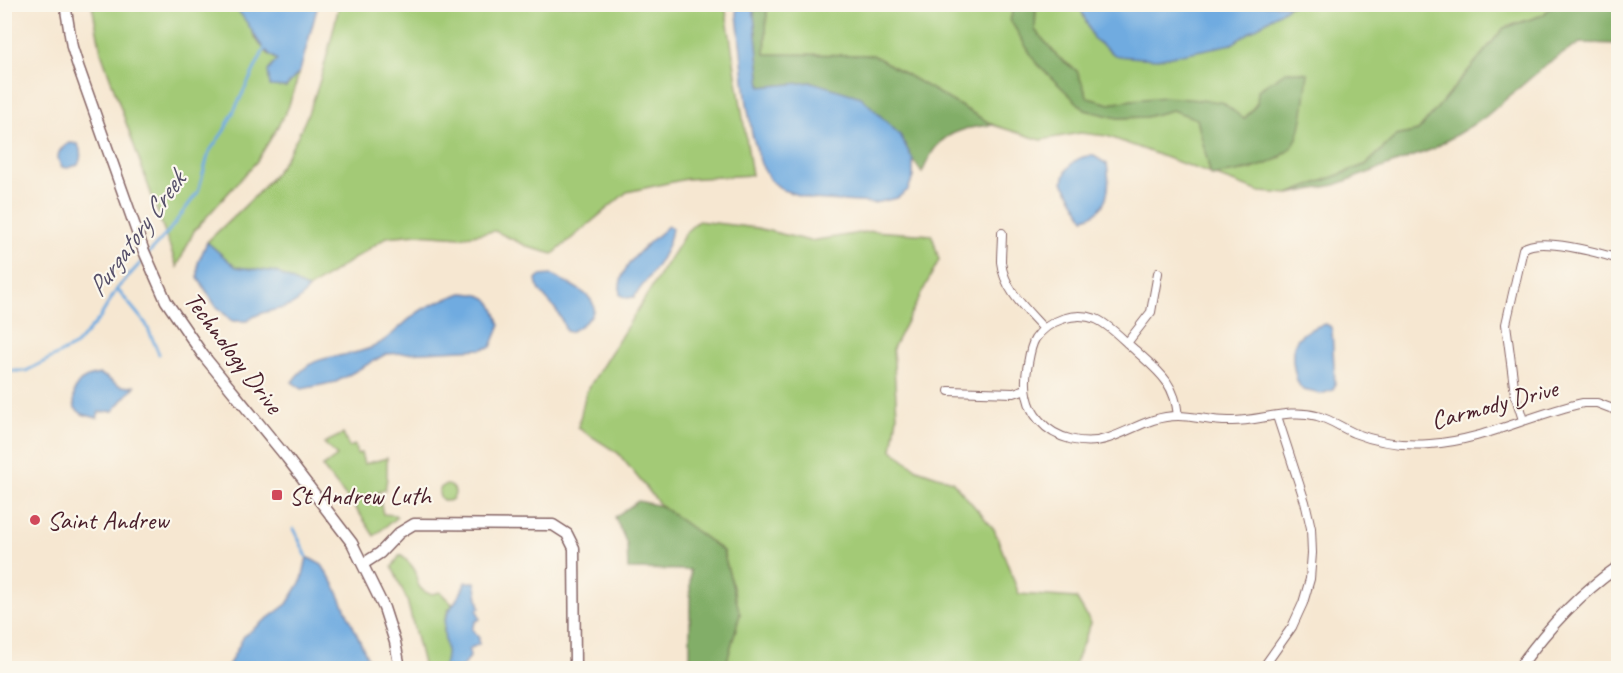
<svg xmlns="http://www.w3.org/2000/svg" width="1623" height="673" font-family="Caveat,sans-serif">
  <style>
    .green { fill: #a3ca76; stroke: #767450; stroke-width: 1.5 }
    .forest { fill: #82ae67; stroke: #666649; stroke-width: 1.5 }
    .water { fill: #6fabe0; stroke: #5c6586; stroke-width: 1.5 }
    .lines { fill: none; stroke-linecap: round; stroke-linejoin: round }
    .stream { stroke: #6fabe0; stroke-width: 3 }
    .minor-casing { stroke: #866565; stroke-width: 10 }
    .tertiary-casing { stroke: #866565; stroke-width: 13 }
    .minor { stroke: #fff; stroke-width: 8 }
    .tertiary { stroke: #fff; stroke-width: 10 }
    .poi-dot { fill: #d1495b; stroke: #fbf7ec; stroke-width: 2 }
    .labels { text-anchor: middle; stroke-width: 4.5; stroke-linejoin: round; paint-order: stroke }
    .street-label { font-size: 26px; fill: #4a1f2b; stroke: #fbf7ec }
    .poi-label { font-size: 26px; fill: #4a1f2b; stroke: #fbf7ec; text-anchor: start }
    .water-label { font-size: 27px; font-style: italic; fill: #57506a; stroke: #fbf7ec }
  </style>
  <rect width="100%" height="100%" fill="#fbf7ec"/>
  <filter id="ink" filterUnits="userSpaceOnUse"><feTurbulence type="fractalNoise" baseFrequency=".0167" numOctaves="2"/><feDisplacementMap in="SourceGraphic" scale="12" xChannelSelector="R" yChannelSelector="G"/><feConvolveMatrix kernelMatrix="1 2 1 2 8 2 1 2 1" color-interpolation-filters="sRGB"/></filter>
  <filter id="wash" filterUnits="userSpaceOnUse"><feTurbulence type="fractalNoise" baseFrequency=".008" numOctaves="4" result="noise"/><feDisplacementMap in="SourceGraphic" scale="24" xChannelSelector="R" yChannelSelector="G"/><feGaussianBlur stdDeviation="1.35" result="paint"/><feColorMatrix in="noise" values="0 0 0 0 0 0 0 0 0 0 0 0 0 0 0 0 0 1.4 0 .05"/><feComposite in="paint" operator="in"/></filter>
  <g filter="url(#wash)">
    <rect width="100%" height="100%" fill="#f6e7d1"/>
    <!-- green -->
    <path class="green" d="M92,5H232L245,15L256,39L267,53L277,60L286,87L300,71L288,108L274,133L257,161L194,231L177,267L101,52Z
      M339,5H725L752,175L686,179L627,192L553,254L531,248L495,231L461,237L417,234L387,237L308,289L276,272L236,267L207,242C230,219 263,192 281,165C313,117 327,60 339,5Z
      M770,5H1015L1010,20L1085,110L1118,118L1146,117L1172,110L1197,119L1211,175L1250,170L1280,158L1297,138L1257,103L1244,119L1132,100L1110,104L1088,99L1077,71L1058,57L1035,30L1036,5H1079L1093,38L1267,20L1291,5H1553L1543,15L1504,28L1418,131L1396,136L1367,164L1289,194L1260,192L1107,136L1080,133L1041,140L993,125L873,55L765,54L767,10Z
      M698,221L757,228L810,241L873,231L932,235L939,260L893,348L897,416L892,450L917,469L952,481L994,529L1019,594L1076,598L1091,623L1073,668H728L727,661L740,614L723,551L661,506L618,453L578,428L586,392L687,231Z
      M343,434L349,447L355,445L357,454L361,453L364,464L387,458V478L385,490L378,492L383,514L395,515L397,517L374,536L360,514L322,467L337,456L324,443Z
      M439 493a8 8 0 1 1 16 0a8 8 0 1 1-16 0Z
      M400,555C405,558 414,567 416,573C417,576 416,579 417,582C421,593 431,596 440,592L453,605L448,610L445,620L444,631L448,656L443,668H424L407,600L392,567Z"/>
    <!-- forest -->
    <path class="forest" d="M753,5H770L767,10L765,54L873,55L993,125C973,127 950,129 936,147C930,154 926,164 922,173L913,160L900,135L812,82L761,87Z
      M1015,5H1036L1035,30L1058,57L1077,71L1088,98L1110,104L1132,100L1165,97L1222,102L1244,119L1257,104L1258,90L1287,71L1308,73C1306,88 1303,125 1297,138C1283,168 1240,171 1211,176L1197,119L1172,110L1146,117L1118,118L1085,110L1036,63L1010,20Z
      M1553,5H1618V44L1580,43L1548,63L1484,118L1433,149L1335,185L1289,194L1367,164L1396,136L1418,131L1504,28L1543,15Z
      M638,501L661,506L723,551L740,614L727,661L728,668H690V570L628,569L627,544L615,517Z"/>
    <!-- water -->
    <path class="water" d="M232,5H318L300,71L286,87L270,86L268,71L277,60C253,44 253,23 232,5Z
      M736,5H753L761,87L812,82L861,97L900,135L913,160V177L908,190L897,198L874,203L810,199L783,190L770,180L761,164L752,134L746,97Z
      M1079,5H1291L1232,44L1157,59L1116,56L1093,38Z
      M70,143L78,144C81,151 82,158 78,165L67,168L62,167C54,156 59,148 70,143Z
      M1088,156H1094L1107,164C1111,186 1109,212 1084,218L1063,182C1065,168 1074,158 1088,156Z
      M668,226L672,228C669,255 649,276 634,297L627,298L620,295C616,265 649,244 668,226Z
      M207,242L236,267L276,272L308,289C305,293 302,298 298,301C285,312 262,308 247,321H232L215,305L198,278V263Z
      M552,275C582,291 619,305 570,332L566,331C564,325 561,318 558,313C551,301 537,294 536,279L539,276Z
      M462,293C490,294 491,299 500,325L491,347L481,349L386,354L336,382L302,389L292,382C315,348 343,362 375,346C393,337 406,319 423,309C435,302 449,298 462,293Z
      M1325,324L1330,326L1332,330L1335,385L1333,390L1321,394L1303,390C1297,384 1296,377 1294,368C1289,341 1298,332 1325,324Z
      M100,374C114,381 117,389 135,386L113,411L99,412L97,418L82,414L75,408C71,386 78,377 100,374Z
      M307,557L322,565L334,584L369,661L370,668H227L244,636L287,604L302,580Z
      M465,582H475L480,608L477,609L480,619L476,621L472,629L479,638V644L469,649L470,657L461,668H443C451,648 441,641 445,621C448,606 462,598 465,582Z"/>
    <g class="lines">
      <!-- stream -->
      <path class="stream" d="M148,254L168,232L198,192L209,152L224,131L265,48
        M117,289L146,324L159,354
        M4,371H26L76,345L99,319L117,289L144,259
        M294,529L307,557"/>
    </g>
  </g>
  <g filter="url(#ink)">
    <g class="lines">
      <!-- minor casing -->
      <g class="minor-casing">
        <path id="minor" d="M1002,233C1002,242 1001,252 1001,262C1004,290 1026,309 1044,329
          M1127,343L1151,312L1158,273
          M949,391L1014,393L1026,389
          M1178,416C1175,382 1158,371 1135,350C1123,340 1110,325 1096,319C1075,311 1048,320 1035,339C1030,347 1029,359 1027,369C1024,387 1027,407 1039,420C1056,440 1085,446 1109,438C1133,430 1151,416 1178,416C1196,416 1213,422 1232,421C1260,421 1289,408 1317,416C1330,419 1342,428 1354,433C1377,442 1405,446 1430,444C1482,441 1532,414 1583,403H1597L1618,411
          M1523,420L1515,394L1506,324L1523,249C1539,236 1600,253 1618,259
          M1263,668L1292,627L1303,603L1310,579L1312,553L1311,528L1305,502L1277,416"/>
      </g>
      <!-- tertiary casing -->
      <g class="tertiary-casing">
        <path id="tertiary" d="M65,4L72,47L78,66L143,249L166,301L203,355L287,458L352,543L384,608L395,642L400,668
          M363,564L380,553L399,533L414,524L553,525L567,534L574,548L575,668
          M1519,668C1546,630 1580,593 1618,567"/>
      </g>
      <!-- minor -->
      <use href="#minor" class="minor"/>
      <!-- tertiary -->
      <use href="#tertiary" class="tertiary"/>
    </g>
  </g>
  <!-- markers -->
  <g class="poi-dot">
    <rect x="271" y="489" width="12" height="12" rx="3"/>
    <circle cx="35" cy="520" r="6"/>
  </g>
  <g class="labels">
    <!-- street labels -->
    <g class="street-label">
      <text transform="translate(234 352) rotate(53)" y="9">Technology Drive</text>
      <text transform="translate(1494 404) rotate(-15)" y="9">Carmody Drive</text>
    </g>
    <!-- poi labels -->
    <g class="poi-label">
      <text x="289" y="504">St Andrew Luth</text>
      <text x="47" y="529">Saint Andrew</text>
    </g>
    <!-- water labels -->
    <g class="water-label">
      <text transform="translate(136 234) rotate(-54)" y="9">Purgatory Creek</text>
    </g>
  </g>
  <!-- margin -->
  <rect width="1623" height="673" fill="none" stroke="#fbf7ec" stroke-width="24"/>
</svg>
